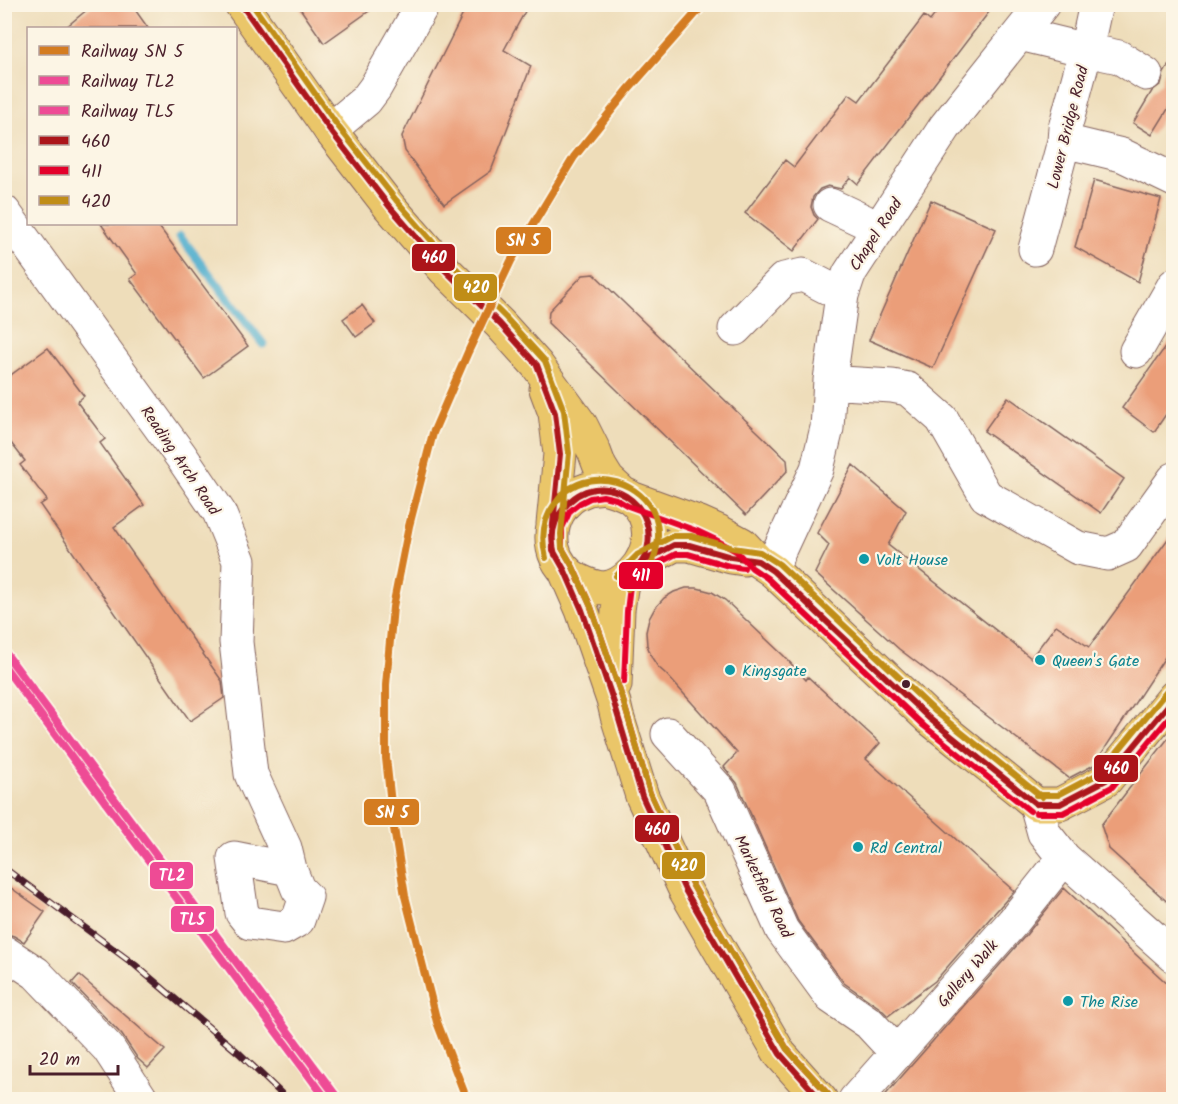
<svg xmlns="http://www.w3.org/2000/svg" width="1178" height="1104" font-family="Kalam,sans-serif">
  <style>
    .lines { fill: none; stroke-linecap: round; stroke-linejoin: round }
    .stream { stroke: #50aece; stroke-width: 9 }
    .building { fill: #eb9e79 }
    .minor-casing { stroke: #83625d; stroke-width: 35 }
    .major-casing { stroke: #83625d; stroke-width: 35 }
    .minor { stroke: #fff; stroke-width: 33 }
    .major { stroke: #eac669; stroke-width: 33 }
    .rail-casing { stroke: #4a1f2b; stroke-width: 7 }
    .rail { stroke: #fcf5e5; stroke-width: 4.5; stroke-dasharray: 14; stroke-linecap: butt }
    .bus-1-casing { stroke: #fcf5e5; stroke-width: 10 }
    .bus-2-casing { stroke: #fcf5e5; stroke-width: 10 }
    .bus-3-casing { stroke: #fcf5e5; stroke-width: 10 }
    .bus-1 { stroke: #ac151a; stroke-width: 6 }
    .bus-2 { stroke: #e4002b; stroke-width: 6 }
    .bus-3 { stroke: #c08d17; stroke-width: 6 }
    .rail-1-casing { stroke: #fcf5e5; stroke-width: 12 }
    .rail-2-casing { stroke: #fcf5e5; stroke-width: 12 }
    .rail-3-casing { stroke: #fcf5e5; stroke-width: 12 }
    .rail-1 { stroke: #d47c20; stroke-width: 8 }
    .rail-2 { stroke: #ee4b95; stroke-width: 8 }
    .rail-3 { stroke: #ee4b95; stroke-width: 8 }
    .culture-dot { fill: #0f9aa8; stroke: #fcf5e5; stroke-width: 2 }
    .bus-dot { fill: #4a1f2b; stroke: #fcf5e5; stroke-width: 2 }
    .labels { text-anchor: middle; stroke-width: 4.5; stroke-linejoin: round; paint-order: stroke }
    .street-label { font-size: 16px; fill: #4a1f2b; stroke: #fcf5e5 }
    .culture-label { font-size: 16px; fill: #0d838f; stroke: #fcf5e5; text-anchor: start }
    .line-badge { stroke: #fcf5e5; stroke-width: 2 }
    .badge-label { font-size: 16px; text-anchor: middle; font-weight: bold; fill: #fff }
  </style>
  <rect width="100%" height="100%" fill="#fcf5e5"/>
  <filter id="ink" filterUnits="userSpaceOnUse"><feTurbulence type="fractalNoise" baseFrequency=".0167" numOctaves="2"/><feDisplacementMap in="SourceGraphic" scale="12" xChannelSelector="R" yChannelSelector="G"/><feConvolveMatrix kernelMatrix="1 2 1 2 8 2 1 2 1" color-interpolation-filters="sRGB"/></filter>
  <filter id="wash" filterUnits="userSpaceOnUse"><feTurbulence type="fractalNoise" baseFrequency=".008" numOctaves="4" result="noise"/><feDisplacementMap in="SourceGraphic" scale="24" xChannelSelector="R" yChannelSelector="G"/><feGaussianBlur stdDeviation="1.35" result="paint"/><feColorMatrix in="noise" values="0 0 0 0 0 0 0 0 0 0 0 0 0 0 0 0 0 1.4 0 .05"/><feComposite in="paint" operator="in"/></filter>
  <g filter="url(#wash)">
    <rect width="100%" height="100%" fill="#eeddba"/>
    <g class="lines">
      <!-- stream -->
      <path class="stream" d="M180,236L263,344"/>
    </g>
    <g id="blocks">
      <!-- building -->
      <path class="building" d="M94,4H131L148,28H65Z
        M297,4H379L324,43Z
        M468,4H529L504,50L531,66L491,171L444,204L405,151L402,136Z
        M943,4H995L858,184L850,177L841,189L828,186L820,189L813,197L811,207L814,215L818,219L794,251L745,213L785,160L794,167L849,94L859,101L924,16L930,21Z
        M1173,58V101L1152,135L1133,123L1152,91L1161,84L1164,73Z
        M1094,180L1161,199L1138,282L1075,247Z
        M931,200L996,229L933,368L869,340Z
        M101,224H157L248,346L204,378L130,279L137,274Z
        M594,274L787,460L788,470L746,515L548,323L549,311L583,275Z
        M362,305L375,323L356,337L343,319Z
        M1173,336V404L1154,432L1122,408Z
        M48,348L84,396L77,402L105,439L100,443L144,505L114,527L222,681L224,698L190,721L40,505L47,500L20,465L25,461L4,434V380Z
        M1008,397L1124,479L1101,513L984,431Z
        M853,465L906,511L888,545L1031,658L1056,625L1089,647L1173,532V645L1094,765L1069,778L899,649L815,573L829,545L817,533Z
        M686,588H697L712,592L725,600L784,656L806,680L808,677L880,743L866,759L1014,891L935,981L888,1016L880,1008L844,983L798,921L737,783L724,767L737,753L666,674L658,667L652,658L647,645L646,632L649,619L655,608L664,598L674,592Z
        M1173,732V907L1109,849L1101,825Z
        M4,883L45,912L24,942L14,936L4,933Z
        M1064,888L1173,989V1100H881L1027,934Z
        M79,975L165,1050L148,1068L138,1059L122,1035L72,983Z"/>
    </g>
  </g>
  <g filter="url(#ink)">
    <use href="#blocks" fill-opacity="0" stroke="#83625d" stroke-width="1.5"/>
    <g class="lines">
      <!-- minor casing -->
      <g class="minor-casing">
        <path id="minor" d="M1020,34L1086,50L1119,57L1146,74
          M330,130L366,100L375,88L423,4
          M1064,141L1122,155L1174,180
          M830,205L864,221L878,229
          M4,212L181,456L219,512L239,561L236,642L251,774L285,848L290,869L298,889L306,897L298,920L284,928L250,923L242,913L234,858L290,869
          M1035,249L1064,141L1065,128L1086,50L1096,4
          M735,329L784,279L803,275L842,295
          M1136,351L1174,285
          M830,380L842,383L892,386L908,389L942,419L986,496L1078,548L1108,554L1126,546L1174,479
          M773,571L777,555L817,469L827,428L830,380L842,295L849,274L945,127L1043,4
          M668,734L720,791L782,930L831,997L869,1023L896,1052
          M1036,804L1044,833L1064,858L1174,956
          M4,952L36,973L108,1048L142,1100
          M855,1100L1013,922L1064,858"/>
      </g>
      <!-- major casing -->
      <g class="major-casing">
        <path id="major" d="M241,4L330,130L389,206L444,269L500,324L537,365L581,425L594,451L600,467L608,480L620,491
          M546,389L555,413L560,454L553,524
          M604,487C613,490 622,492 630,497C656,517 653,552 632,573C624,581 615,587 604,588C594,588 586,584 578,580C566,574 556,562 553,548C548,524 561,498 586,490C591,488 598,488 604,487Z
          M631,498L700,523L718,531L742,544L758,561L773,571L930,719L1036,804H1060L1106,780L1174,697
          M642,562L674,545H689L731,557L744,559
          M565,571L582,610L614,703L617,716L642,796L685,890L780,1054L821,1100
          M615,685L618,610L622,582"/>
      </g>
      <!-- minor -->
      <use href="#minor" class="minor"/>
      <!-- major -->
      <use href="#major" class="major"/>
      <!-- rail casing -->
      <g class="rail-casing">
        <path id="rail" d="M4,868L135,965L239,1053L288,1100"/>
      </g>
      <!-- rail -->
      <use href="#rail" class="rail"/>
      <!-- bus-1 casing -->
      <g class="bus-1-casing">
        <path id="bus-1" d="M241,4L330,130L389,206L444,269L500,324L537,365L555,413L560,454L552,534L553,550L565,571L582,610L614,703L642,796L685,890L780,1054L821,1100
          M555,555C550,537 552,522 564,508C599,462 667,505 644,558C639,568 629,575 622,582
          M622,582L642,562L674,545H689L731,557L758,561L773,571L930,719L1036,804
          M1036,804H1060L1106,780L1174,698"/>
      </g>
      <!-- bus-2 casing -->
      <g class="bus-2-casing">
        <path id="bus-2" d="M624,682L627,611L630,586L647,569L676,554H688L729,566L744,568
          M1036,813H1063L1112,787L1174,712
          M828,1094L787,1049L693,886L650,793L623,700L591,607L573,567L562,548V528L570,511L580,503L590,498L603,496L616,499L628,506L697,531L714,539L736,551L752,568L767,578L924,726L1030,811"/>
      </g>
      <!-- bus-3 casing -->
      <g class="bus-3-casing">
        <path id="bus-3" d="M252,4L337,125L396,200L451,263L506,318L545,361L564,411L569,453L561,534L562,548L573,567L591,607L623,700L650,793L693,886L787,1049L828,1094
          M546,558C541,539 542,521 554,505C558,501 561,494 566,491C595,468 642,482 655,516C660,530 658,547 653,561C648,572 637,580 628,589
          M616,576L637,555L673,536H691L733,548L760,552L779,564L936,712L1042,797
          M1036,795H1058L1100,773L1167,691"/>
      </g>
      <!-- bus-1 -->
      <use href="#bus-1" class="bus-1"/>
      <!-- bus-2 -->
      <use href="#bus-2" class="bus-2"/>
      <!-- bus-3 -->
      <use href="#bus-3" class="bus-3"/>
      <!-- rail-1 casing -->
      <g class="rail-1-casing">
        <path id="rail-1" d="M467,1100L437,1022L405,896L393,822L386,758V685L393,607L409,526L433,433L468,352L511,261L574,157L628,90L704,4"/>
      </g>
      <!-- rail-2 casing -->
      <g class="rail-2-casing">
        <path id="rail-2" d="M4,651L339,1100"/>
      </g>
      <!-- rail-3 casing -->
      <g class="rail-3-casing">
        <path id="rail-3" d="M4,666L327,1100"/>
      </g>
      <!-- rail-1 -->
      <use href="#rail-1" class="rail-1"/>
      <!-- rail-2 -->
      <use href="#rail-2" class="rail-2"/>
      <!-- rail-3 -->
      <use href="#rail-3" class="rail-3"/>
    </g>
  </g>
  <!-- markers -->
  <g class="culture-dot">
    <circle cx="864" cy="559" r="6"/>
    <circle cx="1040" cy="660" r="6"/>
    <circle cx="730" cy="670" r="6"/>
    <circle cx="858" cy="847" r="6"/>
    <circle cx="1068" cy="1001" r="6"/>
  </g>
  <circle class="bus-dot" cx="906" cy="684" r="5"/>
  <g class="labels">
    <!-- street labels -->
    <g class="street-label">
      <text transform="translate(1067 127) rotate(-76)" y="6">Lower Bridge Road</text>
      <text transform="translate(875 234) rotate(-57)" y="6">Chapel Road</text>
      <text transform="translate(181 460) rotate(56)" y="6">Reading Arch Road</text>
      <text transform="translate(764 886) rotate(64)" y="6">Marketfield Road</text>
      <text transform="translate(967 973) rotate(-49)" y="6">Gallery Walk</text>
    </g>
    <!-- culture labels -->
    <g class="culture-label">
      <text x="876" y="565">Volt House</text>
      <text x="1052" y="666">Queen's Gate</text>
      <text x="742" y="676">Kingsgate</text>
      <text x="870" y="853">Rd Central</text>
      <text x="1080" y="1007">The Rise</text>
    </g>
  </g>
  <g class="line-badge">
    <rect x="495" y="226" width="57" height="29" rx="6" fill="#d47c20"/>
    <rect x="411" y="243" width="45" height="29" rx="6" fill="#ac151a"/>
    <rect x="453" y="273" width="45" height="29" rx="6" fill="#c08d17"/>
    <rect x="618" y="561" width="46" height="29" rx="6" fill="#e4002b"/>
    <rect x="1093" y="754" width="46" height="29" rx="6" fill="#ac151a"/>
    <rect x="363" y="798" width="57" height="28" rx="6" fill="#d47c20"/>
    <rect x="634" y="814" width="46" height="29" rx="6" fill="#ac151a"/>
    <rect x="661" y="851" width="45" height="29" rx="6" fill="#c08d17"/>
    <rect x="149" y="861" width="45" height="29" rx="6" fill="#ee4b95"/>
    <rect x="170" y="905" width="45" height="28" rx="6" fill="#ee4b95"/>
  </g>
  <g class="badge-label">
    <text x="523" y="246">SN 5</text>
    <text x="434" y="263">460</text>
    <text x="476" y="293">420</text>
    <text x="641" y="581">411</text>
    <text x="1116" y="774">460</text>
    <text x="392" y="818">SN 5</text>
    <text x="657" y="835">460</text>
    <text x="684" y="871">420</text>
    <text x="172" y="881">TL2</text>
    <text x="192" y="925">TL5</text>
  </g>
  <!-- margin -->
  <rect width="1178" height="1104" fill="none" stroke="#fcf5e5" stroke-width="24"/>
  <!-- legend -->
  <rect x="27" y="27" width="210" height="198" fill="#fcf5e5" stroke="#b59f9b" stroke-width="1.5"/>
  <rect x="39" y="46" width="30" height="9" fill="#d47c20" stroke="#b59f9b" stroke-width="1.5"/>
  <text x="81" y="57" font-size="18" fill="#4a1f2b">Railway SN 5</text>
  <rect x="39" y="76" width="30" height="9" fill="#ee4b95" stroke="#b59f9b" stroke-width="1.5"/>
  <text x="81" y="87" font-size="18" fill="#4a1f2b">Railway TL2</text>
  <rect x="39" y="106" width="30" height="9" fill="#ee4b95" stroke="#b59f9b" stroke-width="1.5"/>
  <text x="81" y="117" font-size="18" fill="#4a1f2b">Railway TL5</text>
  <rect x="39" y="136" width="30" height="9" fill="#ac151a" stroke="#b59f9b" stroke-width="1.5"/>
  <text x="81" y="147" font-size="18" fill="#4a1f2b">460</text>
  <rect x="39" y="166" width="30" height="9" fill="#e4002b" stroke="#b59f9b" stroke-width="1.5"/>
  <text x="81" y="177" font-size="18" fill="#4a1f2b">411</text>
  <rect x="39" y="196" width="30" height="9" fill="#c08d17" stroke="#b59f9b" stroke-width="1.5"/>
  <text x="81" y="207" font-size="18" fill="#4a1f2b">420</text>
  <!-- scale -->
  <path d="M30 1065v9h88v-9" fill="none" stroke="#4a1f2b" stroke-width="3"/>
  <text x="39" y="1065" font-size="18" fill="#4a1f2b" stroke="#fcf5e5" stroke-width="4.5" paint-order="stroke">20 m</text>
</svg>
